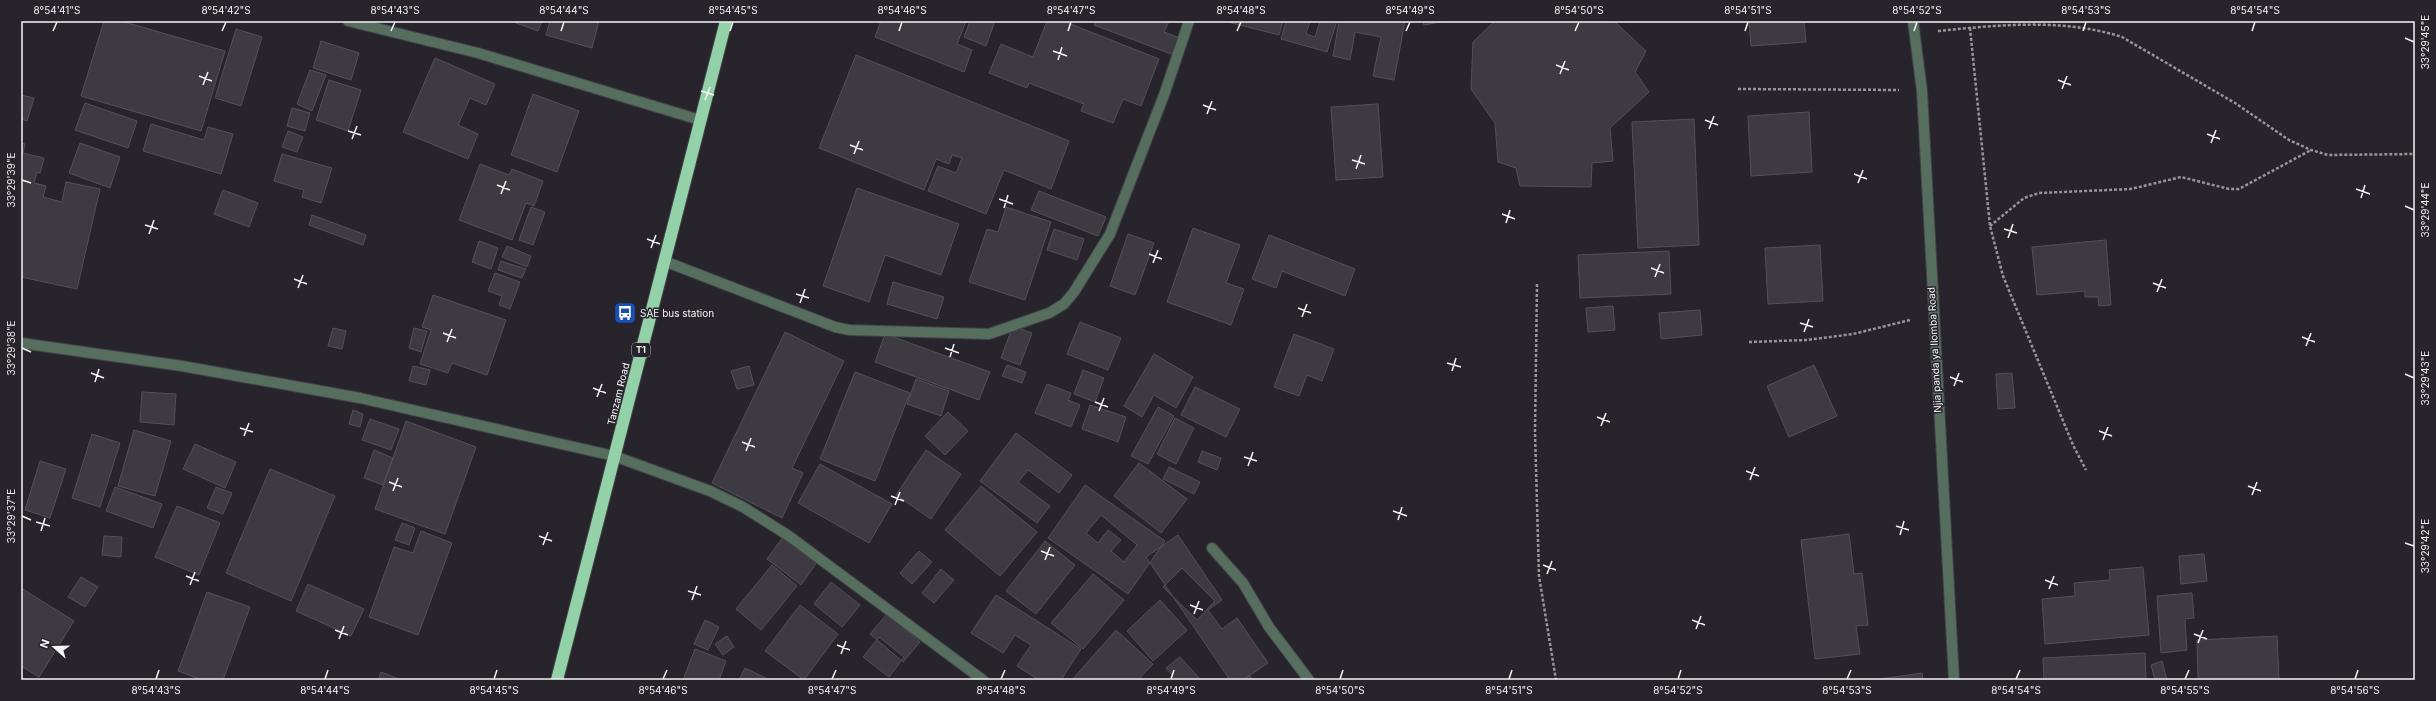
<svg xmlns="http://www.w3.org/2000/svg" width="2436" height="701" font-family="Inter,sans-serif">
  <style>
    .building { fill: #3d3b41; stroke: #525157; fill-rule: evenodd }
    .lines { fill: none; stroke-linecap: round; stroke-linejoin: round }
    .minor-casing { stroke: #444248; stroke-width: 12 }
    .highway-casing { stroke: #444248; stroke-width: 14 }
    .path { stroke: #98969b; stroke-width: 2.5; stroke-dasharray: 3 2; stroke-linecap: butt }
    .minor { stroke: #556e5d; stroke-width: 10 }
    .highway { stroke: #93d2a8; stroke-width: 12 }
    .ticks { fill: none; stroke: #f5f4f8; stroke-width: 1.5 }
    .labels { text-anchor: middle; stroke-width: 3; stroke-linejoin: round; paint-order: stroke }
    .shield { fill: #27252b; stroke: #b7b6ba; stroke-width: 1 }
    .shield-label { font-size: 9px; font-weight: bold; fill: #f5f4f8 }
    .poi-label { font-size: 10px; fill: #f5f4f8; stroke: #27252b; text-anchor: start }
    .street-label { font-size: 10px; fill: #f5f4f8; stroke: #27252b }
    .neatline { fill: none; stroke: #f5f4f8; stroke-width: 1.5 }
    .ticks-label { font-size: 10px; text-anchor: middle; fill: #f5f4f8 }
  </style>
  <rect width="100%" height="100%" fill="#27252b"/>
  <!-- building -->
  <path class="building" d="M104,21H121L225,51L201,131L81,96Z
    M511,21H542L538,31Z
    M550,21H599L592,48L546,35Z
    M881,21H966L957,44L972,50L964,72L875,37Z
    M970,21H995L986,46L964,37Z
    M1047,21H1063L1159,59L1141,106L1123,99L1113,123L1081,111L1084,104L1029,83L1027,88L989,73L1001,44L1033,57Z
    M1096,21H1169L1164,32L1180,38L1174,55L1094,25Z
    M1224,21H1283L1279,35Z
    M1286,21H1310L1306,34L1315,37L1320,21H1337L1327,52L1281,39Z
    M1339,21H1405L1394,80L1373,76L1381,37L1355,32L1350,60L1333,56Z
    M1423,21H1446L1424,25Z
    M1495,21H1614L1646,51L1635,72L1649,92L1610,128L1613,161L1592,163L1591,187L1520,186L1516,168L1498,162L1495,123L1471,89L1473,42Z
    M1749,21H1804L1806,42L1751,46Z
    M236,29L262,37L241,106L215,98Z
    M321,41L359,53L351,80L313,68Z
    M856,55L1069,141L1051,189L1004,170L986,214L928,191L938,166L956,173L962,158L952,155L949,164L936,159L924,190L819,148Z
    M435,58L495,84L486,105L470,98L458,125L478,134L468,159L403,132Z
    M310,70L326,75L312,111L297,104Z
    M329,80L361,90L348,131L316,120Z
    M533,94L579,111L557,172L511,155Z
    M21,95L34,98L27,121L21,119Z
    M85,103L137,121L128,148L75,130Z
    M1378,104L1383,177L1336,180L1331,107Z
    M292,108L310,113L305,131L287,126Z
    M1809,112L1812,172L1751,176L1748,116Z
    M1694,119L1699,245L1638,248L1632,122Z
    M151,124L204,140L208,127L233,134L221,174L143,151Z
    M288,131L303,137L297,152L282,147Z
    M21,143L25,144L23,153L44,158L40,173L37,172L34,183L46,186L43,197L62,202L66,182L100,189L77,289L21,277Z
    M80,143L120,157L110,188L69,173Z
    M282,154L332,168L321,203L302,197L304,190L274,181Z
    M480,164L509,175L512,169L543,181L534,206L526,203L512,240L459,220Z
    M857,188L959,224L941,275L885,255L869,302L823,286Z
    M223,190L258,203L249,227L214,214Z
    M1039,191L1106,217L1098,236L1031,210Z
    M531,207L545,212L533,245L519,240Z
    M1006,207L1051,222L1025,300L969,282L987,229L998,232Z
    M312,215L366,235L363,245L309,225Z
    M1193,228L1240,245L1226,283L1244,289L1231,325L1167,302Z
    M1054,229L1084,239L1077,260L1047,250Z
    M1128,234L1154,243L1135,295L1110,286Z
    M1269,235L1355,269L1345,296L1282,271L1276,288L1252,279Z
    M2106,240L2111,305L2099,306L2098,297H2085V291L2037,295L2032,247Z
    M479,241L498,248L491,269L472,262Z
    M1820,245L1823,301L1768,304L1765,248Z
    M507,246L531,256L527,267L502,257Z
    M1669,251L1671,294L1580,298L1578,255Z
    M501,261L526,269L522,278L498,270Z
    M495,273L520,282L510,309L499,305L502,296L488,291Z
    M893,282L944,297L937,319L887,304Z
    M433,295L506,320L487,375L452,363L448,373L420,364L431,330L422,327Z
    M1613,306L1615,330L1588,332L1586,308Z
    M1700,310L1702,335L1661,339L1659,313Z
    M1080,322L1121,338L1108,370L1067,354Z
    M1013,326L1032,333L1020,365L1001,358Z
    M333,328L346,331L342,349L328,346Z
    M414,328L427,331L421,352L409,348Z
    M785,332L844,361L792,468L803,473L782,518L712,483Z
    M885,334L990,372L979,400L875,362Z
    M1294,334L1334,349L1322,381L1307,375L1299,396L1274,387Z
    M1154,354L1193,377L1176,408L1154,395L1142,417L1124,406Z
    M1007,365L1026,372L1022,383L1002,376Z
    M1814,365L1837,416L1789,437L1767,386Z
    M413,366L430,370L426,385L409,381Z
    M749,366L754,385L737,389L731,371Z
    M1083,370L1104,378L1095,402L1074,394Z
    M855,372L910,393L875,481L820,459Z
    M2012,373L2015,408L1998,409L1996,374Z
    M916,379L949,391L941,416L907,404Z
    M1047,384L1071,393L1068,400L1080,405L1071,427L1035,413Z
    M1195,387L1240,409L1226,437L1181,415Z
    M142,392L176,394L174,425L140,422Z
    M1090,405L1126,417L1118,442L1082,429Z
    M1158,407L1174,416L1148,464L1131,456Z
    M353,410L363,414L360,427L349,424Z
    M948,412L968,431L945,455L925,436Z
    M1175,418L1194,428L1176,464L1157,454Z
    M370,419L399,429L391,450L362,440Z
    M406,421L476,447L445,534L375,509Z
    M134,430L171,441L155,496L118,486Z
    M1016,433L1072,475L1059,493L1028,470L1018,482L1050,506L1037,523L980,481Z
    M92,434L120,443L100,507L72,498Z
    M195,444L236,462L225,488L183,469Z
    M374,450L393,458L383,485L364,478Z
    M926,450L961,474L931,519L896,495Z
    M1202,451L1221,458L1217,470L1198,462Z
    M40,461L66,469L50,518L25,510Z
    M1139,463L1187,499L1161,533L1114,496Z
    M820,464L892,504L869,543L798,503Z
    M1169,467L1200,482L1194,494L1163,479Z
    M270,469L335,496L291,601L226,573Z
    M1085,485L1165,541L1128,594L1048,538ZM1101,515L1137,545L1124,562L1111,551L1121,540L1108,530L1098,543L1086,533Z
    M981,486L1037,532L1000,576L945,530Z
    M115,487L162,504L153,528L106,511Z
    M216,487L232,493L223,514L207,508Z
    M177,506L220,523L199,575L155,557Z
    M402,523L415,528L409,545L395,540Z
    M421,531L452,543L418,635L369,617L394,547L413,553Z
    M1849,534L1854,574L1862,573L1868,625L1856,626L1860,654L1815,659L1801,540Z
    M1178,535L1222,600L1208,610L1222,629L1237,618L1268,663L1243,680H1230L1146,557Z
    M104,536L122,537L121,557L102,555Z
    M783,537L817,562L801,585L767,559Z
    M1045,541L1075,565L1036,614L1006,591Z
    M919,551L932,562L912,584L900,573Z
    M2204,554L2207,581L2181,584L2179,556Z
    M772,565L797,586L761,630L736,609Z
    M2143,567L2149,635L2045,644L2042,599L2075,596L2074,583L2110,580L2109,570Z
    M1182,568L1215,601L1197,620L1163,587Z
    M941,569L954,580L934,603L922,593Z
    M1093,574L1124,600L1083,649L1051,623Z
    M81,577L98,587L85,607L68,597Z
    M831,582L860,605L842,627L814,604Z
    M308,584L364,609L351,636L296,611Z
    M21,588L74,621L39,677L21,666Z
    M207,592L250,607L223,680H202L178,671Z
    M2192,593L2194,618L2185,619L2187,650L2161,653L2157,596Z
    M996,595L1081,649L1061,680H1039L1017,666L1031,645L1015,635L1003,653L971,633Z
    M1160,600L1187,630L1153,661L1127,631Z
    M800,605L838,634L804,680L765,651Z
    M887,614L920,642L903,662L870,634Z
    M705,620L719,627L708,650L694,644Z
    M1116,630L1153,664L1138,680H1072Z
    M727,636L734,647L723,655L715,644Z
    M2277,636L2279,680H2198L2197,640Z
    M879,637L904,657L889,677L863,657Z
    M695,649L726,661L719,680H683Z
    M2145,653L2146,680H2044L2043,658Z
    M1180,657L1200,679L1199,680H1176L1166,668Z
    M2162,661L2167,680H2155L2151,665Z
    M745,668L770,680H739Z
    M381,672L401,680H378Z
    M1922,673L1923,680H1880V679Z
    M1249,675L1253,680H1243Z"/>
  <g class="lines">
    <!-- minor casing -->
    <g class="minor-casing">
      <path id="minor" d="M348,21L478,53L700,120
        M1913,21L1922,91L1954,680
        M664,261L835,327L849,330L989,334L1049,313L1064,304L1074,292L1110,234L1164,95L1189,21
        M21,343L182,366L360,398L614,456L710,491L743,507L789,536L983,680
        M1212,548L1243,583L1269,627L1309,680"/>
    </g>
    <!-- highway casing -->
    <g class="highway-casing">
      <path id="highway" d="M557,680L726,21"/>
    </g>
    <!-- path -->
    <path class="path" d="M1970,28L1990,226L2003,276L2073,445L2086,470
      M1938,31C1999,25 2063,18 2122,37L2235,103L2289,140L2311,150L2328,155L2415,154
      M1738,89L1899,90
      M1990,226L2024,198L2039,193L2131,189L2181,177L2229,189H2239L2311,150
      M1537,284L1535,432L1539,576L1556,680
      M1749,342L1807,340L1853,334L1910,320"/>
    <!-- minor -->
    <use href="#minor" class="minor"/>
    <!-- highway -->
    <use href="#highway" class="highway"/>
  </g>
  <!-- ticks -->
  <path class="ticks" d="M53,31L57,22M222,31L226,22M391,31L395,22M561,31L564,22M730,31L733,22M899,31L902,22M1068,31L1071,22M1237,31L1241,22M1406,31L1410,22M1575,31L1579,22M1745,31L1748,22M1914,31L1917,22M2083,31L2086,22M2252,31L2255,22M2405,38L2414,42M1053,51L1067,56M1058,60L1062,47M1556,65L1569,70M1560,74L1565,61M199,76L212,81M2058,80L2071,85M203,85L208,72M2062,89L2067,76M701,91L714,95M705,100L710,87M1203,105L1216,110M1207,114L1212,101M1705,120L1718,125M1709,129L1714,116M348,131L361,135M2207,134L2220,139M352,139L357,126M2211,143L2216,130M850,145L863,150M854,154L859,141M1352,160L1365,164M1356,169L1361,155M1854,174L1867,179M22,180L31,183M1858,183L1863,170M497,185L510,190M2356,189L2370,194M501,194L506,181M2361,198L2365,185M999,199L1013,204M2405,206L2414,210M1004,208L1008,195M1502,214L1515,219M1506,223L1510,210M145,225L158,229M2004,229L2017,233M149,234L154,220M2008,238L2013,224M647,239L660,244M651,248L656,235M1149,254L1162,259M1153,263L1158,250M1651,268L1664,273M1655,277L1660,264M294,279L307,284M2153,283L2166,288M298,288L303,275M2157,292L2162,279M796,294L809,298M800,303L805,289M1298,308L1311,313M1302,317L1307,304M1800,323L1813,327M1804,332L1809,319M443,333L456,338M2302,337L2315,342M447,342L452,329M2306,346L2311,333M22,348L31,352M945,348L959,353M950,357L954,344M1447,363L1461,367M1452,371L1456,358M91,373L104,378M2405,374L2414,378M1950,377L1963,382M95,382L99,369M1954,386L1959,373M593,388L606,393M597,397L602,384M1095,402L1108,407M1099,411L1104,398M1597,417L1610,422M1601,426L1606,413M240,428L253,432M2099,431L2112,436M244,436L249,423M2103,440L2108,427M742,442L755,447M746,451L751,438M1244,457L1257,461M1248,466L1253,452M1746,471L1759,476M1750,480L1755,467M389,482L402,487M2248,486L2261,491M393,491L398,478M2252,495L2257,482M891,496L904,501M895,505L900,492M1393,511L1407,516M22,516L31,520M1398,520L1402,507M36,522L50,526M1896,526L1909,530M41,531L45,518M1900,535L1904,521M539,536L552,541M2405,543L2414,546M543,545L548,532M1041,551L1054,556M1045,560L1050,547M1543,565L1556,570M1547,574L1552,561M186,576L199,581M2045,580L2058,585M190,585L195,572M2049,589L2054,576M688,591L701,595M692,600L697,586M1190,605L1203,610M1194,614L1199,601M1692,620L1705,625M1696,629L1701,616M335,630L348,635M2194,634L2207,639M339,639L344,626M2198,643L2203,630M837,645L850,650M841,654L846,641M156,679L159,670M325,679L328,670M494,679L497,670M663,679L667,670M832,679L836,670M1001,679L1005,670M1171,679L1174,670M1340,679L1343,670M1509,679L1512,670M1678,679L1681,670M1847,679L1851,670M2016,679L2020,670M2185,679L2189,670M2355,679L2358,670"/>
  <!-- icons -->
  <defs>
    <g id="bus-square" transform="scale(1.15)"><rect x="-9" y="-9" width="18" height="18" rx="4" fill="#1a4fb4" stroke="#27252b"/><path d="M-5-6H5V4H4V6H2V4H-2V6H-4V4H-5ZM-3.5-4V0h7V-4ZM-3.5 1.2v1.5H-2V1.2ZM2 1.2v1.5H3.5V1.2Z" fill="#fff"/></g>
  </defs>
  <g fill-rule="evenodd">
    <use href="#bus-square" x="625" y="313"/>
  </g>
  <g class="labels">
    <!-- shield labels -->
    <rect class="shield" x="632" y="343" width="18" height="14" rx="3"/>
    <g class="shield-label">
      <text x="641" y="353">T1</text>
    </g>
    <!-- poi labels -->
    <g class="poi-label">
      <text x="640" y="317">SAE bus station</text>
    </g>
    <!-- street labels -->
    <g class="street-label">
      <text transform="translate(1934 350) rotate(-93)" y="4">Njia panda ya Ilomba Road</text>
      <text transform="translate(618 394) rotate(-76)" y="4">Tanzam Road</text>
    </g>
  </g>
  <!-- border -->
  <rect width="2436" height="701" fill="none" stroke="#27252b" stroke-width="44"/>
  <!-- north arrow -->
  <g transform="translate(54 647) rotate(290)" stroke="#27252b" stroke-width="3" paint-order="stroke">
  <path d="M0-3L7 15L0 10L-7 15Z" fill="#f5f4f8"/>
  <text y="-6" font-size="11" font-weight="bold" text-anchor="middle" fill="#f5f4f8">N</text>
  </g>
  <rect x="22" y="22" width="2392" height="657" class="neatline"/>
  <g class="ticks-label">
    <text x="57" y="14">8°54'41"S</text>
    <text x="226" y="14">8°54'42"S</text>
    <text x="395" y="14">8°54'43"S</text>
    <text x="564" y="14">8°54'44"S</text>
    <text x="733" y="14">8°54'45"S</text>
    <text x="902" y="14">8°54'46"S</text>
    <text x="1071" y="14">8°54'47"S</text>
    <text x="1241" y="14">8°54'48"S</text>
    <text x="1410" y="14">8°54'49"S</text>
    <text x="1579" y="14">8°54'50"S</text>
    <text x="1748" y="14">8°54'51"S</text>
    <text x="1917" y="14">8°54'52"S</text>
    <text x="2086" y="14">8°54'53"S</text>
    <text x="2255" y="14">8°54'54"S</text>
    <text transform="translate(2425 42) rotate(-90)" y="4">33°29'45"E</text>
    <text transform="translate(11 180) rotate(-90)" y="4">33°29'39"E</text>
    <text transform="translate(2425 210) rotate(-90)" y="4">33°29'44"E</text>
    <text transform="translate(11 348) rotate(-90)" y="4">33°29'38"E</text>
    <text transform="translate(2425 378) rotate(-90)" y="4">33°29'43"E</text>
    <text transform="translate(11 516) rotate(-90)" y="4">33°29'37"E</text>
    <text transform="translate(2425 546) rotate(-90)" y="4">33°29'42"E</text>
    <text x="156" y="694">8°54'43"S</text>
    <text x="325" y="694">8°54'44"S</text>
    <text x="494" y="694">8°54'45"S</text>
    <text x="663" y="694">8°54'46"S</text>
    <text x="832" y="694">8°54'47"S</text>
    <text x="1001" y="694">8°54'48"S</text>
    <text x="1171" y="694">8°54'49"S</text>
    <text x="1340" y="694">8°54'50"S</text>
    <text x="1509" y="694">8°54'51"S</text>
    <text x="1678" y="694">8°54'52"S</text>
    <text x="1847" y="694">8°54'53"S</text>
    <text x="2016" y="694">8°54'54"S</text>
    <text x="2185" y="694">8°54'55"S</text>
    <text x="2355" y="694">8°54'56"S</text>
  </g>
</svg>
